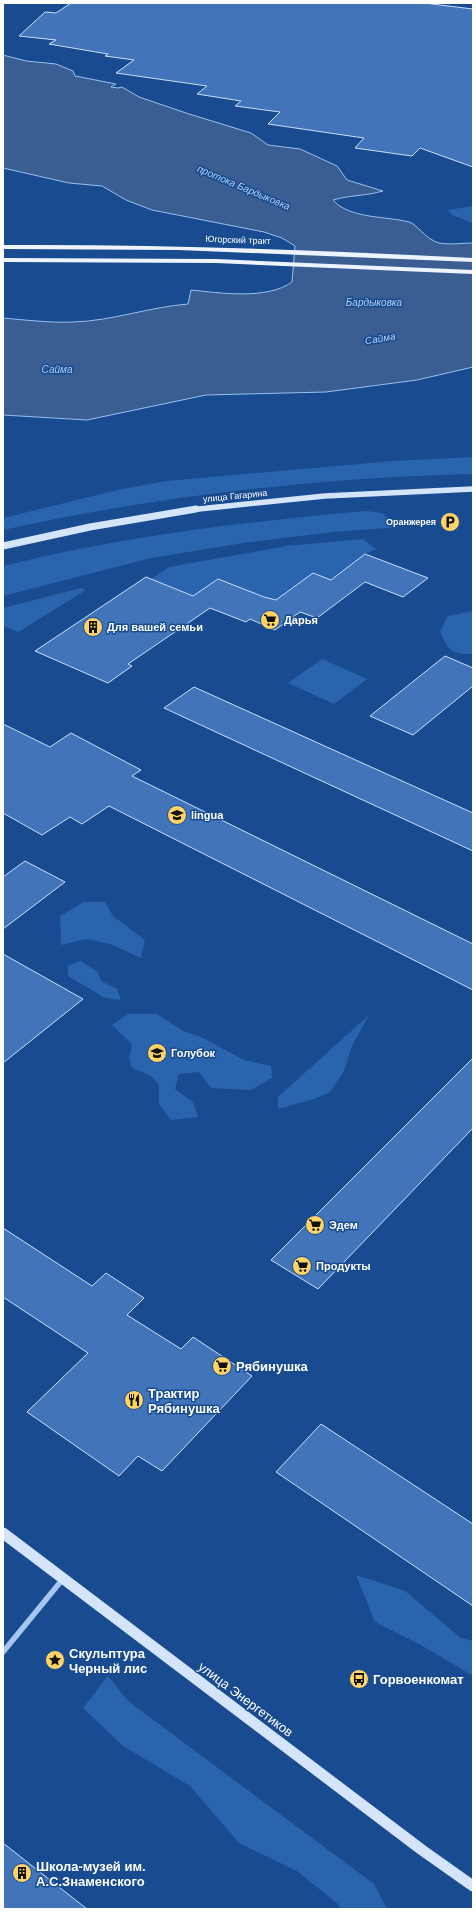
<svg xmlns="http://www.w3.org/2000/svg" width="476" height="1912" font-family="Arial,sans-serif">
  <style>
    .green { fill: #2b64ae }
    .water { fill: #3a5e91; stroke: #98c0f2 }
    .building { fill: #4174b8; stroke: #cce0fb }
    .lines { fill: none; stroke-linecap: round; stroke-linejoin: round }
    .minor { stroke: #a5c6ef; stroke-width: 5.5 }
    .secondary-far2 { stroke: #d3e4fb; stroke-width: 5.5 }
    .secondary-far1 { stroke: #d3e4fb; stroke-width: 7 }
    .secondary { stroke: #d3e4fb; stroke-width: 11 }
    .primary { fill: #eef4ff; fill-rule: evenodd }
    .labels { text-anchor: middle; stroke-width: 3; stroke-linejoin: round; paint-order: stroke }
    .far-street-label { font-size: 9px; fill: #fff; stroke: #184b90 }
    .far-poi-label { font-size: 9px; font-weight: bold; fill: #fff; stroke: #184b90; text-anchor: end }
    .far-water-label { font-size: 10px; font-style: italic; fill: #b1d0f6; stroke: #184b90 }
    .poi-label { font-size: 11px; font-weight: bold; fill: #fff; stroke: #184b90; text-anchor: start }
    .near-poi-label { font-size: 13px; font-weight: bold; fill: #fff; stroke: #184b90; text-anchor: start }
    .near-street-label { font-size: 13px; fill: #fff; stroke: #184b90 }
  </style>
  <rect width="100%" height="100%" fill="#184b90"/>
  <!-- green -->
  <path class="green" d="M473,206V223L452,215L448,210Z
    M473,457V474C315,478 157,496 3,530V518L122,489L167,481L393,461Z
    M366,511L382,513L399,527L334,532L250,542L151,558L3,596V566C123,536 242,522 366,511Z
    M363,539L376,549L365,554L331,580L313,573L274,601L218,579L193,596L151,579L169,567L286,546Z
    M81,588L86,590L18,632L3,626V608Z
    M473,611V654C453,655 447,650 440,631L448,616Z
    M322,659L367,679L334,704L288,683Z
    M84,902H105L113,916L145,940L141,958L110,944L86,939L61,945L60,916Z
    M81,961L98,972L101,981L117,989L121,1000L105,998L68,976V966Z
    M128,1014H157L183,1031L201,1037L244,1060L271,1066L272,1078L251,1090L211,1088L199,1072L179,1074L175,1089L193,1102L198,1117L171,1120L159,1104V1084L149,1075L132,1068L129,1059L132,1044L112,1025Z
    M369,1015L352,1046L344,1071L330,1092L314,1099L278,1109V1097Z
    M356,1575L405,1591L461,1638L473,1641V1676L421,1645L375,1622Z
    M108,1676L128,1701L374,1884L387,1909H341L338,1904L297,1871L239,1843L190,1786L123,1746L83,1708Z"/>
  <!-- water -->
  <path class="water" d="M3,55L26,61L56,64L73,71L75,76L116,84L111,87L118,88L122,87L139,97L189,114L251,133L268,145L300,149L337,166L347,180L383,191C366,196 350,195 333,200C349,219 387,216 409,222C417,224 425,239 439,243C449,245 463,243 473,243V367L417,380L326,392L206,395L87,420L3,415V318C26,320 50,323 73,322C112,321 149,307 188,304L191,290C220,293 267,300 292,282L295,246L282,238L264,232L152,210L126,200L102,186L69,183L3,168Z"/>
  <!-- building -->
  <path class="building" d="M71,3H424L473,9V167L420,148L412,156L355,148L364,138L268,124L280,112L235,106L241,101L197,94L207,86L116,73L134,60L105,56L108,54L49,44L56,40L19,36L45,12L56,13Z
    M365,554L428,578L403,597L365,582L317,618L300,612L275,630L250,619L246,622L210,608L128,664L132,666L108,683L35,651L146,577L193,596L218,579L264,597L276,600L313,573L331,580Z
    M445,656L473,668V686L413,735L370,716Z
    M194,687L473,813V851L164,708Z
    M3,724L50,747L71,733L141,770L132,776L473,944V990L109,806L82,824L70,817L42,835L3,813Z
    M25,861L65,882L3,929V877Z
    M3,954L83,999L3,1063Z
    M473,1058V1128L318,1289L271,1260Z
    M3,1228L92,1286L106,1273L144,1298L127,1315L181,1349L193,1337L252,1376L162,1471L138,1456L119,1476L27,1412L88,1353L3,1297Z
    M321,1424L473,1524V1606L276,1472Z
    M3,1843L87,1909H3Z"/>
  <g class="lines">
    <!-- minor -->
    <path class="minor" d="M3,1652L62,1580"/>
    <!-- secondary-far2 -->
    <path class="secondary-far2" d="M189,510L325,496L473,489"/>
    <!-- secondary-far1 -->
    <path class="secondary-far1" d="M3,546L90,527L196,509"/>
    <!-- secondary -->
    <path class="secondary" d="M3,1533L422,1850L473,1886"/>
    <!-- primary -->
    <path class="primary" d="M3,245C160,244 316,250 473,258V262L179,250L3,249Z
      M3,258L216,259L473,270V274L216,263L3,262Z"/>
  </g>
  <!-- icons -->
  <defs>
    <g id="parking-disc" transform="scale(1)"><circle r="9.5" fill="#ffd464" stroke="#184b90"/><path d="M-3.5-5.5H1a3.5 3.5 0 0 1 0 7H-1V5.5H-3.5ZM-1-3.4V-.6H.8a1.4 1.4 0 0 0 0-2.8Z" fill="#111"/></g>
    <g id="supermarket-disc" transform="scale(1)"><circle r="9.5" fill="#ffd464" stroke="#184b90"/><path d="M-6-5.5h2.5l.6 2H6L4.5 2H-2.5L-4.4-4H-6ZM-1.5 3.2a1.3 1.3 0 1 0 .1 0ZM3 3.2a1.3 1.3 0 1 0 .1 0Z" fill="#111"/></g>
    <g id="building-disc" transform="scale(1)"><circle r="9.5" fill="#ffd464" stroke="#184b90"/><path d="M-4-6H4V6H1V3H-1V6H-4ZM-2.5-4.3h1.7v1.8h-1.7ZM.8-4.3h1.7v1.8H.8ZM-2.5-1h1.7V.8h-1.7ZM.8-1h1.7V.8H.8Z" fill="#111"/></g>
    <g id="school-disc" transform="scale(1)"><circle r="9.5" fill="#ffd464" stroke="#184b90"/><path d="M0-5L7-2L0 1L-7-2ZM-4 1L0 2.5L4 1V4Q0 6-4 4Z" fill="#111"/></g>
    <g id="restaurant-disc" transform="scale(1)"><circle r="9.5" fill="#ffd464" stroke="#184b90"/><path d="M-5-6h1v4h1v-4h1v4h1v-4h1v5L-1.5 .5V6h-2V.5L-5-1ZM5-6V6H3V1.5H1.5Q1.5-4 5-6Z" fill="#111"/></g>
    <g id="sight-disc" transform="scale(1)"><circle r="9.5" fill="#ffd464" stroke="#184b90"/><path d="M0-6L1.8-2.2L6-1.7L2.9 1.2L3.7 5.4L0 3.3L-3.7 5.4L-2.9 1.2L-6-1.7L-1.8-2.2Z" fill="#111"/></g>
    <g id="bus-disc" transform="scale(1)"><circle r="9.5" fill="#ffd464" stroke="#184b90"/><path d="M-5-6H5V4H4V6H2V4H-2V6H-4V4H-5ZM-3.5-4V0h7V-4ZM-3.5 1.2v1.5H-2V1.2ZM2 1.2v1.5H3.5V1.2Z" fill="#111"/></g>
  </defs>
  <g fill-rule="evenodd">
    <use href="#parking-disc" x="450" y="522"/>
    <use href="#supermarket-disc" x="270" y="620"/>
    <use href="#building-disc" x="93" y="627"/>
    <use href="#school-disc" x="177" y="815"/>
    <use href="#school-disc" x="157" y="1053"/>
    <use href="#supermarket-disc" x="315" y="1225"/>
    <use href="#supermarket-disc" x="302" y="1266"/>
    <use href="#supermarket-disc" x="222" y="1366"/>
    <use href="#restaurant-disc" x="134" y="1400"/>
    <use href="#sight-disc" x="55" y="1660"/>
    <use href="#bus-disc" x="359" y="1679"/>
    <use href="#building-disc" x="22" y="1873"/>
  </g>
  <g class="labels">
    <!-- far-street labels -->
    <g class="far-street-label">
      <text transform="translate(238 240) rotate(2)" y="3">Югорский тракт</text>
      <text transform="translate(235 496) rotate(-6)" y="3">улица Гагарина</text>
    </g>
    <!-- far-poi labels -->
    <g class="far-poi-label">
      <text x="436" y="525">Оранжерея</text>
    </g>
    <!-- far-water labels -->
    <g class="far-water-label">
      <text transform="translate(244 187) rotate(23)" y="4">протока Бардыковка</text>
      <text x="374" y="306">Бардыковка</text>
      <text transform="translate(380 338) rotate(-10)" y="4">Сайма</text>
      <text x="57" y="373">Сайма</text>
    </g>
    <!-- poi labels -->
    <g class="poi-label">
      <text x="284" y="624">Дарья</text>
      <text x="107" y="631">Для вашей семьи</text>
      <text x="191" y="819">lingua</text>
      <text x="171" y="1057">Голубок</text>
      <text x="329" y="1229">Эдем</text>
      <text x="316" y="1270">Продукты</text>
    </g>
    <!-- near-poi labels -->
    <g class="near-poi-label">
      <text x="236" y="1371">Рябинушка</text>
      <text x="148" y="1398">Трактир<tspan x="148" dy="15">Рябинушка</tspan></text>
      <text x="69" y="1658">Скульптура<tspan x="69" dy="15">Черный лис</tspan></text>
      <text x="373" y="1684">Горвоенкомат</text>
      <text x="36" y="1871">Школа-музей им.<tspan x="36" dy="15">А.С.Знаменского</tspan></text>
    </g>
    <!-- near-street labels -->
    <g class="near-street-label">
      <text transform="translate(246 1699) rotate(37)" y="5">улица Энергетиков</text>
    </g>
  </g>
  <!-- border -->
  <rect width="476" height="1912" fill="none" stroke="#ffffff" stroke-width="8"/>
</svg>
